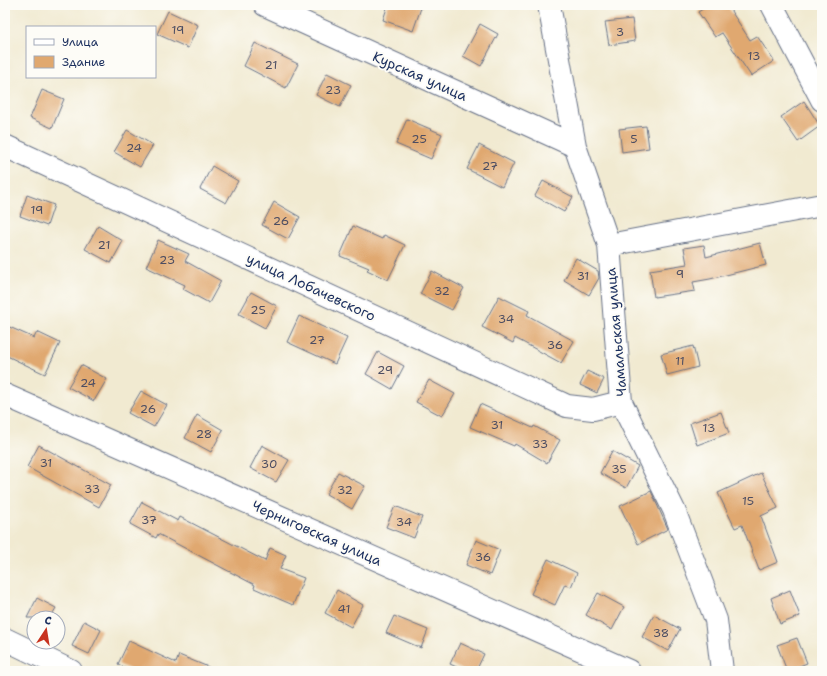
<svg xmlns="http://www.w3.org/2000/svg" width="827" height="676" font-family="'Shantell Sans',sans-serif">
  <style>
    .building { fill: #e0a86f }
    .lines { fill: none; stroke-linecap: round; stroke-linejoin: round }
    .minor-casing { stroke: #667086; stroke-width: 24 }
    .major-casing { stroke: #667086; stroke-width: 24 }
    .minor { stroke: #fff; stroke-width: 22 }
    .major { stroke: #fff; stroke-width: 22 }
    .labels { text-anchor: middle; stroke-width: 4; stroke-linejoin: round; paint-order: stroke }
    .number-label { font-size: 12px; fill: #4c4d62 }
    .street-label { font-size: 14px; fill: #1b2f5e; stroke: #fdfcf7 }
  </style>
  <rect width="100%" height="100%" fill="#fdfcf7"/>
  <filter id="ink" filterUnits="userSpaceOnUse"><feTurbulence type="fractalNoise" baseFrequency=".025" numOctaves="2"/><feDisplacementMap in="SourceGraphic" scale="8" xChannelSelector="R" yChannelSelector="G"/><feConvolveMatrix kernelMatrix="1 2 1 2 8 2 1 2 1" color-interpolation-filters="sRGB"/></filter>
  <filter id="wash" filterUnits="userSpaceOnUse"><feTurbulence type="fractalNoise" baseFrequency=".012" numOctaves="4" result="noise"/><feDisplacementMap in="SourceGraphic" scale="16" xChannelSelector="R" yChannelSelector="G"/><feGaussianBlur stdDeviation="0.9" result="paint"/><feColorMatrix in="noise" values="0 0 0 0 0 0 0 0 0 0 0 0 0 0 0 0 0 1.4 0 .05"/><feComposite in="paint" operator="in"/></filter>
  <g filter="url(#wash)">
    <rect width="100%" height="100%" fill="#f1ead1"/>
    <g id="blocks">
      <!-- building -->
      <path class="building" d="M388,5H422L413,31L383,20Z
        M709,5H727L750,40L757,36L774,61L751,76L722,33L715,37L698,12Z
        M168,11L198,25L188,48L157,34Z
        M632,19L635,41L609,45L605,22Z
        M480,24L498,34L481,66L463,56Z
        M255,43L298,64L286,88L244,66Z
        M327,73L351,85L340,107L316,95Z
        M42,90L64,99L52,128L30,118Z
        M804,101L820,126L798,142L781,117Z
        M407,119L442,134L431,159L396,144Z
        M646,126L649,148L622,152L619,129Z
        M127,130L153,145L140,167L114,152Z
        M479,145L514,163L502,187L467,169Z
        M212,166L238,181L226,203L200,189Z
        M543,181L573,197L564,212L535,196Z
        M27,195L54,205L47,226L20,216Z
        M274,202L300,217L288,239L262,225Z
        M98,226L123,241L111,263L85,249Z
        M353,226L382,239L384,235L405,245L388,280L367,270L369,268L340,256Z
        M158,240L189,254L185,261L221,281L209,303L183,289L185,285L146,267Z
        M760,243L766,265L710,279L693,282L695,291L654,297L650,270L687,264L684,248L704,245L706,257Z
        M576,258L598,271L599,278L589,295L564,280Z
        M432,271L464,288L452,310L420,294Z
        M251,292L277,306L265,328L239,314Z
        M499,296L529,311L527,315L574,341L561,363L515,338L513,343L482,327Z
        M299,316L347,338L335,364L287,342Z
        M5,325L34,338L37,332L60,343L45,374L5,355Z
        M693,346L698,367L667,375L661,354Z
        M378,352L404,366L392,389L366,374Z
        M81,365L107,379L94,401L68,387Z
        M587,371L604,379L597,393L580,385Z
        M429,380L455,394L442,416L416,402Z
        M141,391L167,405L154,427L128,413Z
        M480,404L533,428L534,426L560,440L547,463L515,444L514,446L470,427Z
        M721,412L729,433L697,445L690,423Z
        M197,415L223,430L211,452L185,438Z
        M39,445L111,485L99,507L27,467Z
        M262,445L289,460L276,482L250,468Z
        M612,451L638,466L626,488L600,473Z
        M338,472L365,486L352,509L326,494Z
        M761,473L778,508L761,516L778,562L759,570L742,525L735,528L718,493Z
        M651,491L668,529L638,544L620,506Z
        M142,502L178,521L180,517L265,561L270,548L286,555L280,569L304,578L293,605L254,588L255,585L158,534L156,538L130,524Z
        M395,506L422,517L414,538L386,527Z
        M476,540L500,550L490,575L466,565Z
        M548,559L577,573L571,587L565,584L555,605L531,594Z
        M337,590L363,605L351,627L325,613Z
        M790,590L800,616L780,624L771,598Z
        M598,593L624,607L612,630L586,615Z
        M37,598L56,608L50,618H27Z
        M654,615L680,629L668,651L642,637Z
        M394,616L428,630L421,648L386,633Z
        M84,621L101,630L89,654L72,646Z
        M797,638L807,663L787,671L777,645Z
        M129,641L176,663L179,655L218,671H133L118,664Z
        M460,643L484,654L476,671H465L450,664Z"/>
    </g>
  </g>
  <g filter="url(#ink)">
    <use href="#blocks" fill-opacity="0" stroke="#667086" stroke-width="1"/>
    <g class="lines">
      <!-- minor casing -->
      <g class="minor-casing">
        <path id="minor" d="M265,5L575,146
          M549,5L575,146L609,245L621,402L674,510L716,620L722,671
          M5,146L567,406L593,409L621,402
          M609,245L822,205
          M5,395L629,671
          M5,639L71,671"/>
      </g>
      <!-- major casing -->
      <g class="major-casing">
        <path id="major" d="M772,5L822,100"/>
      </g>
      <!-- minor -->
      <use href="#minor" class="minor"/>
      <!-- major -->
      <use href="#major" class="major"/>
    </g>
  </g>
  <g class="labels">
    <!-- number labels -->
    <g class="number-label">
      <text x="178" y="34">19</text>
      <text x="620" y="36">3</text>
      <text x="754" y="60">13</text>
      <text x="271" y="69">21</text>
      <text x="333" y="94">23</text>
      <text x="419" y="143">25</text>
      <text x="634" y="143">5</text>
      <text x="134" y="152">24</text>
      <text x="490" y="170">27</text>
      <text x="37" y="214">19</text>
      <text x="281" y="225">26</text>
      <text x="104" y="249">21</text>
      <text x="167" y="264">23</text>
      <text x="680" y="278">9</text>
      <text x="583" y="280">31</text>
      <text x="442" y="295">32</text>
      <text x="258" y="314">25</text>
      <text x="506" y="323">34</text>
      <text x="317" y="344">27</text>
      <text x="555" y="349">36</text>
      <text x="680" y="365">11</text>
      <text x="385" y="374">29</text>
      <text x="88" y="387">24</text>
      <text x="148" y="413">26</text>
      <text x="497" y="429">31</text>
      <text x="709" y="432">13</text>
      <text x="204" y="438">28</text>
      <text x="540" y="448">33</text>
      <text x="46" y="467">31</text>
      <text x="269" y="468">30</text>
      <text x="619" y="473">35</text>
      <text x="92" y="493">33</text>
      <text x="345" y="494">32</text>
      <text x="748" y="505">15</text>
      <text x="149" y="524">37</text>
      <text x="404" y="526">34</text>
      <text x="483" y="561">36</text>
      <text x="344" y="613">41</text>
      <text x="661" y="637">38</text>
    </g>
    <!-- street labels -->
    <g class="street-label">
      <text transform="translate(420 76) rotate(24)" y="5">Курская улица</text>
      <text transform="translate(311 287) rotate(25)" y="5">улица Лобачевского</text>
      <text transform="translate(616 332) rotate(-95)" y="5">Чамальская улица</text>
      <text transform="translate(317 533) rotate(24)" y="5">Черниговская улица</text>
    </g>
  </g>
  <!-- margin -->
  <rect width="827" height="676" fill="none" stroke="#fdfcf7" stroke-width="20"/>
  <!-- legend -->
  <rect x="26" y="26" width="130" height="52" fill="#fdfcf7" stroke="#a3aaba"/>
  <rect x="34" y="39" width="20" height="6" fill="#ffffff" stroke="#a3aaba"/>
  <text x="62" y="46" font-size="12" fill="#1b2f5e">Улица</text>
  <rect x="34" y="56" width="20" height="12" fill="#e0a86f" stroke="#a3aaba"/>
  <text x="62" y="66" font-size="12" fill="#1b2f5e">Здание</text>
  <!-- north arrow -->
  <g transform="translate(46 630) rotate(12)"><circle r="19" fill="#fdfcf7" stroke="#a3aaba"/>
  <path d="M0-3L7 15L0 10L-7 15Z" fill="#c8321e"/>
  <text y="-6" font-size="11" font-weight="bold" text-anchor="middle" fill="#1b2f5e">С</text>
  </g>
</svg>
